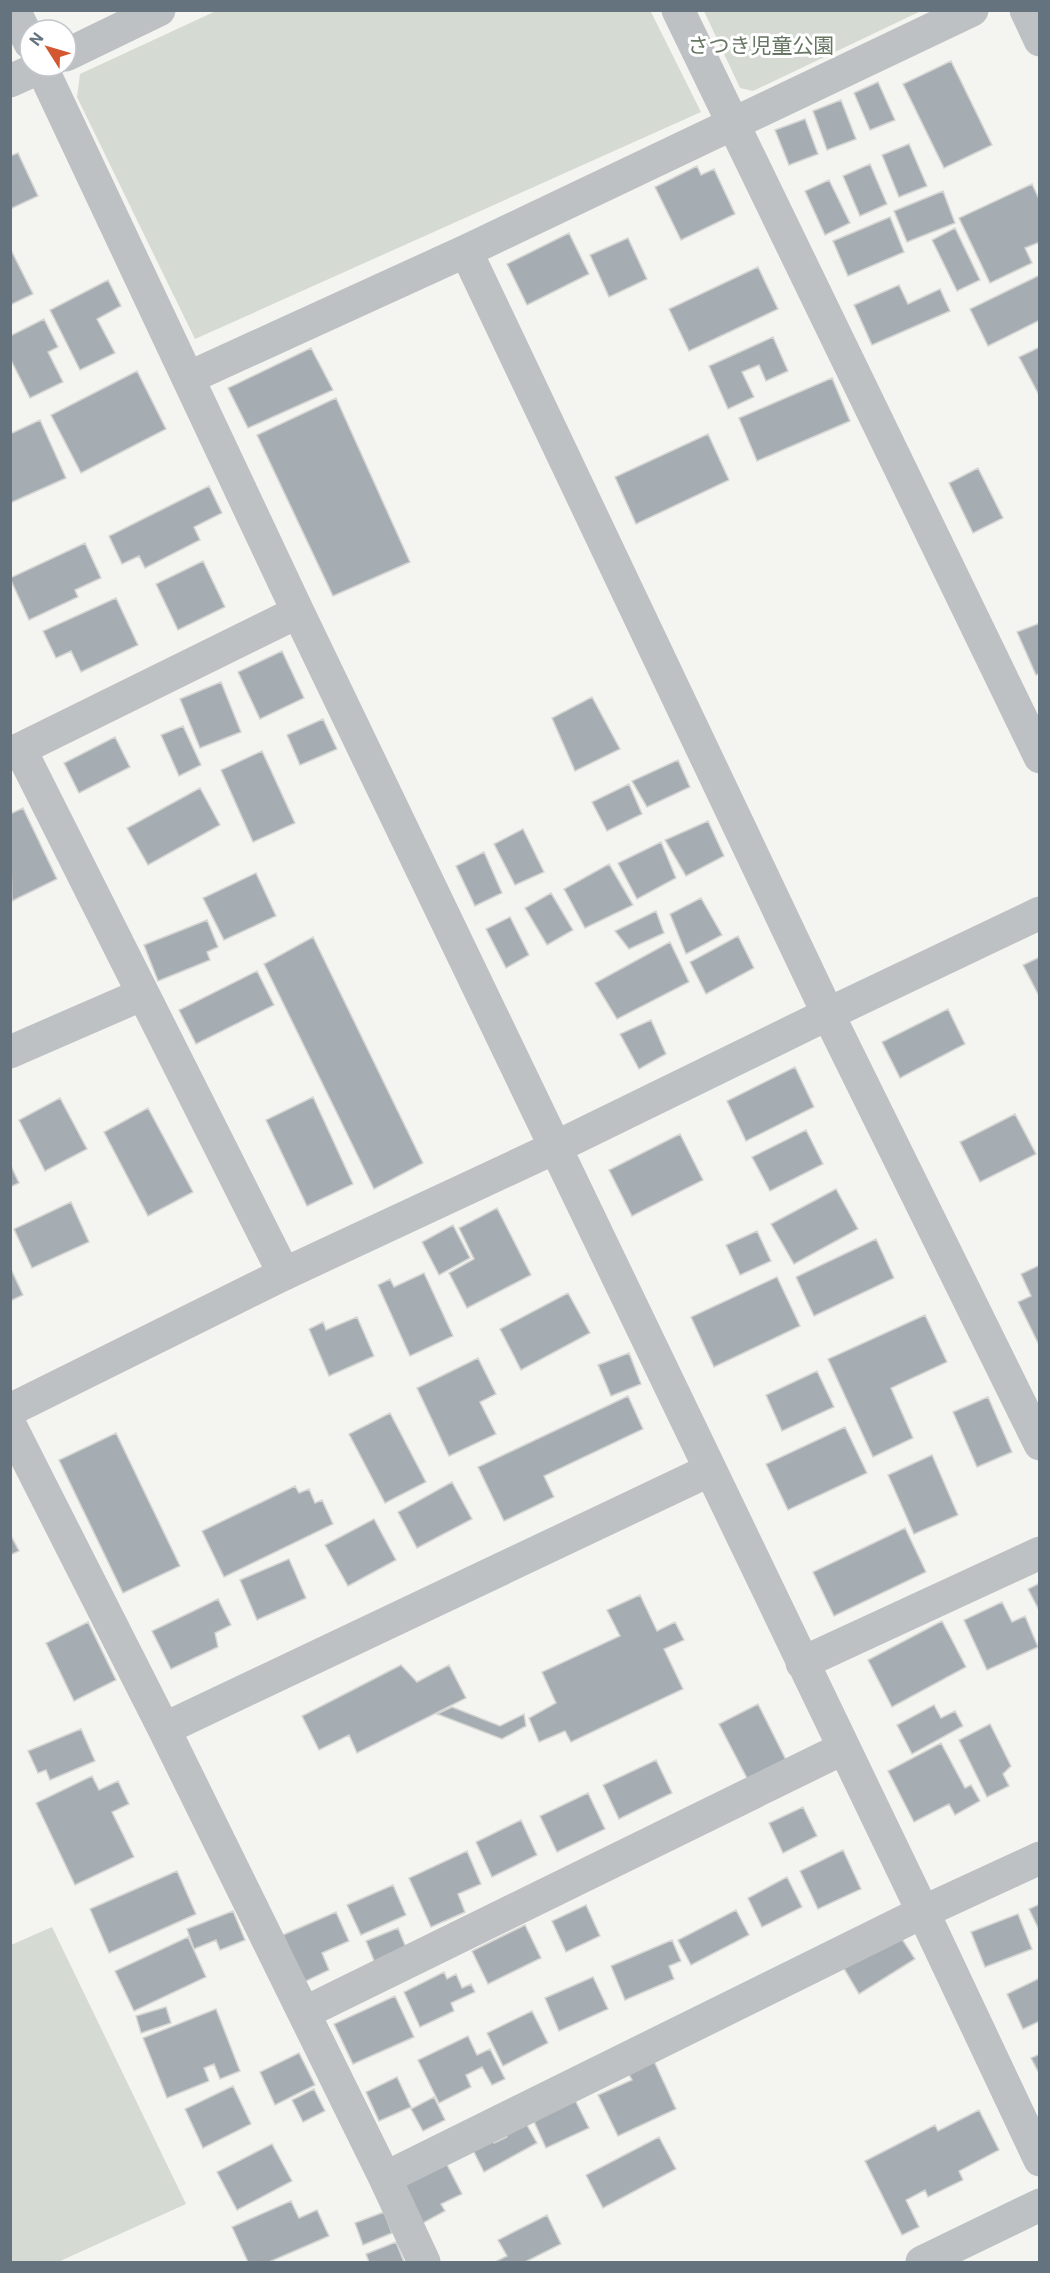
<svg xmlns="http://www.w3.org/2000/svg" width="1050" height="2273" font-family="Roboto,'Noto Sans JP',sans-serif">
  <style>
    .green { fill: #d5dad2 }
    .building { fill: #a6adb2; stroke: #d5d5d3; stroke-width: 1.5 }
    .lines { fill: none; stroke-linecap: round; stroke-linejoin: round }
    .minor { stroke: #bdc1c4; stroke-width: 33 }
    .tertiary { stroke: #bdc1c4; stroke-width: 33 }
    .labels { text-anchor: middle; stroke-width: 6; stroke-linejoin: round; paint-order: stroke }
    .park-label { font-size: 21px; fill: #677663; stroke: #fff }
  </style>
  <rect width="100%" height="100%" fill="#f4f4f0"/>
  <!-- green -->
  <path class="green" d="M650,10L701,112L195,339L77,97L80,74L216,11Z
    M704,11H921L753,91L740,88Z
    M52,1927L186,2204L58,2262H11V1945Z"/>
  <!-- building -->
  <path class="building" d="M951,61L992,145L944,168L903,84Z
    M878,82L895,120L870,130L854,93Z
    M841,100L856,139L827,150L813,111Z
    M805,119L818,154L789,165L775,130Z
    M909,144L927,186L899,197L882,155Z
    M18,153L38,196L10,209V156Z
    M870,164L887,204L860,216L843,176Z
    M697,166L701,175L714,169L735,214L681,240L655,187Z
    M829,180L850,223L825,235L805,191Z
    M1032,184L1040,201V242L1025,248L1032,263L990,283L959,218Z
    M943,191L955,223L907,242L894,211Z
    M890,217L904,252L848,276L833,241Z
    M955,228L980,280L957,291L932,240Z
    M569,233L589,274L527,305L507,264Z
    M628,238L647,279L609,297L590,255Z
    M10,248L33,294L10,305Z
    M758,267L778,309L689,351L669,309Z
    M1040,275V320L988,346L970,309Z
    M108,280L121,306L97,319L115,353L80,370L50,310Z
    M899,285L908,304L940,289L950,311L872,345L854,305Z
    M44,319L58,347L48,352L63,382L30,398L10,358V336Z
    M773,337L788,371L766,381L759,365L742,372L754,397L728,409L709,366Z
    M1040,347V397L1019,357Z
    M311,348L333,390L248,428L228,388Z
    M137,371L166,429L81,473L51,415Z
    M832,378L850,421L757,461L739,418Z
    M336,398L410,562L333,596L257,435Z
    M40,420L66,478L10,503V434Z
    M708,434L729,480L636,524L615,477Z
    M978,468L1003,518L973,533L949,483Z
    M209,486L222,513L194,527L200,540L145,568L139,556L122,564L109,536Z
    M85,543L101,578L75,590L78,597L29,620L10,578Z
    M203,561L225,607L178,630L156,584Z
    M116,598L138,645L81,672L71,651L56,658L43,631Z
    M1040,623V673L1036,675L1017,632Z
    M282,651L304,698L260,719L238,672Z
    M221,682L241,732L200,748L180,699Z
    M592,697L620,749L575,771L552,718Z
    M323,719L337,749L300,765L287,735Z
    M183,726L201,765L179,776L161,735Z
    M115,737L130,767L79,793L64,763Z
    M262,751L295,823L253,842L221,770Z
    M678,760L690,787L647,807L632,781Z
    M629,784L642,814L607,831L592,802Z
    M200,788L220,825L148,865L127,828Z
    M23,808L57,879L12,901L10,814Z
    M708,821L724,856L686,876L665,840Z
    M523,829L544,872L515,885L494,844Z
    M661,842L676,878L637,899L618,863Z
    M484,852L502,893L475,906L456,866Z
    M609,864L633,905L585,928L564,889Z
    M256,873L276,916L224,940L203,898Z
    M551,893L573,930L547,945L525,908Z
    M701,898L722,935L686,954L670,914Z
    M656,911L664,933L629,949L615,931Z
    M510,917L529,955L506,968L486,929Z
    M207,920L218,947L207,952L210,960L158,981L144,945Z
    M738,936L754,968L706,994L690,962Z
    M313,937L423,1163L374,1189L264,964Z
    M670,942L689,982L617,1019L595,983Z
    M1040,957V998L1023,965Z
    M257,971L274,1005L196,1044L179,1010Z
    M948,1009L965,1044L900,1078L882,1042Z
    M651,1020L666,1054L639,1069L620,1034Z
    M795,1067L814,1107L746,1141L727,1101Z
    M313,1097L353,1184L307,1206L266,1120Z
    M60,1098L87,1149L45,1171L19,1120Z
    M148,1108L193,1192L148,1216L104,1132Z
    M1015,1114L1036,1154L980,1182L960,1142Z
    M806,1130L823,1164L770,1191L752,1157Z
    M680,1134L703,1180L632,1216L609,1170Z
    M10,1164L19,1183L10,1187Z
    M836,1189L858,1229L794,1264L771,1224Z
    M71,1202L89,1242L32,1268L14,1229Z
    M497,1208L531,1275L467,1308L449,1273L474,1259L459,1228Z
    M453,1225L470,1258L439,1275L422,1242Z
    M757,1231L771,1261L740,1275L726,1245Z
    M876,1239L894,1278L814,1316L796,1277Z
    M1040,1265V1347L1018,1302L1031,1296L1021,1274Z
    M10,1267L23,1295L10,1301Z
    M424,1273L453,1336L410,1356L378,1285L390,1279L394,1287Z
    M777,1277L800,1326L714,1367L691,1317Z
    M568,1293L590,1333L521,1370L500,1329Z
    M925,1315L947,1362L891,1388L913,1438L873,1457L828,1359Z
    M357,1317L374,1356L329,1376L309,1329L323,1322L326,1330Z
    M629,1353L641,1384L611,1396L598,1365Z
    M478,1358L496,1394L480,1402L496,1434L449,1456L417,1388Z
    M817,1371L834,1407L782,1431L766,1395Z
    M628,1396L643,1429L544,1476L554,1497L504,1521L478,1467Z
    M988,1397L1012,1452L977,1467L953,1412Z
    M390,1413L426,1482L385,1503L349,1434Z
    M845,1427L867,1473L788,1510L766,1464Z
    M116,1433L180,1566L123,1593L59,1460Z
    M932,1455L958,1515L914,1534L888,1475Z
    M452,1482L472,1519L417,1548L398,1512Z
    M295,1486L299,1493L309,1489L315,1503L322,1500L333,1524L224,1577L202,1531Z
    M374,1519L396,1560L348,1586L325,1545Z
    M905,1528L926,1572L834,1616L813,1572Z
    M10,1534L19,1551L10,1555Z
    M289,1559L306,1598L257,1620L240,1580Z
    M1040,1583V1612L1028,1589Z
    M640,1595L657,1631L675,1622L684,1640L664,1649L683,1689L571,1742L565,1731L539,1742L529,1718L556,1703L542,1672L620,1636L607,1610Z
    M218,1599L231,1625L215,1633L218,1647L171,1669L152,1631Z
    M1002,1602L1012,1622L1025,1616L1038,1647L987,1670L964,1620Z
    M942,1621L966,1667L892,1707L868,1660Z
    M88,1622L116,1680L74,1701L46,1643Z
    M401,1665L417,1682L449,1665L466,1698L357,1753L349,1735L319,1750L302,1716Z
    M758,1704L786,1760L748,1780L719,1724Z
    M934,1705L941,1718L955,1711L963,1726L912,1754L897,1725Z
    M452,1707L500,1726L524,1714L526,1726L502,1739L437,1714Z
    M990,1724L1011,1766L1003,1774L1009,1786L987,1797L959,1740Z
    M81,1729L95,1761L50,1780L46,1770L38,1773L28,1751Z
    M941,1743L965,1788L971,1785L980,1801L955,1815L949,1804L914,1822L888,1771Z
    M656,1760L672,1793L619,1819L603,1785Z
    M92,1776L99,1790L118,1781L129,1804L112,1812L134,1857L75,1885L36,1803Z
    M588,1793L605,1829L557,1852L540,1816Z
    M803,1807L817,1836L783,1853L769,1823Z
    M521,1820L537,1855L492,1877L476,1842Z
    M843,1850L861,1889L818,1909L800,1871Z
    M467,1851L481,1884L458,1894L465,1912L431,1927L409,1878Z
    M177,1871L196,1914L109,1953L90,1909Z
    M787,1877L802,1907L762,1927L748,1898Z
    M393,1885L406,1915L361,1935L347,1905Z
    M1040,1904V1932L1029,1909Z
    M586,1905L600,1936L566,1952L552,1921Z
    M736,1910L749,1935L691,1965L678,1940Z
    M233,1911L245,1940L220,1950L216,1940L194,1949L187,1929Z
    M336,1912L349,1941L322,1953L329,1970L304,1982L283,1935Z
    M1018,1914L1032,1949L985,1967L971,1932Z
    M525,1925L541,1958L488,1984L472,1951Z
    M398,1928L407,1950L375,1963L366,1941Z
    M898,1933L915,1959L859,1994L843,1967Z
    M188,1937L206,1977L134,2011L115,1971Z
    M672,1940L681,1961L669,1966L674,1979L625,2000L611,1966Z
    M444,1972L447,1979L456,1974L462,1988L471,1984L475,1992L451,2003L454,2011L420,2027L404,1992Z
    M593,1977L608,2009L559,2031L545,1998Z
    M1040,1978V2021L1023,2029L1007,1994Z
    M395,1996L414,2037L353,2064L334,2024Z
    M166,2007L171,2023L141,2033L136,2016Z
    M216,2009L240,2071L220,2079L214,2064L204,2068L209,2081L167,2098L143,2038Z
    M532,2011L548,2043L503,2066L487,2033Z
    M468,2036L477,2055L490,2049L505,2079L492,2085L482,2067L466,2075L471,2087L439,2103L418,2060Z
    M299,2053L315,2085L275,2105L260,2072Z
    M1040,2054V2075L1031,2058Z
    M653,2059L676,2109L618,2136L598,2095L632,2080L627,2071Z
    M397,2077L411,2107L379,2121L366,2092Z
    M233,2086L251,2124L203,2148L185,2109Z
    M314,2089L325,2111L303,2122L292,2100Z
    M434,2097L445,2120L423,2131L411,2109Z
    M574,2098L589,2128L546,2148L532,2117Z
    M979,2110L999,2150L959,2171L963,2180L928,2197L925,2190L906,2200L919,2227L902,2235L865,2161L935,2125L938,2131Z
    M523,2118L537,2143L484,2172L471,2146L490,2136L494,2143L507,2137L503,2128Z
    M659,2137L676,2169L603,2208L586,2175Z
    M272,2144L292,2181L237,2210L217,2172Z
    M443,2157L462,2194L441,2204L445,2211L423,2223L401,2179Z
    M291,2201L299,2218L317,2210L329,2236L269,2262H248L232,2227Z
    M384,2212L392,2233L363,2245L355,2223Z
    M547,2215L561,2244L525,2262H495L507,2256L498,2240Z
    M396,2242L404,2262H369L366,2254Z"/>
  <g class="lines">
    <!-- minor -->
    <path class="minor" d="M14,10L30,43
      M678,10L1040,757
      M1026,10L1040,40
      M41,66L298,612L923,1912L1040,2160
      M466,251L828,1014L1040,1444
      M188,378L466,251L972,10
      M20,749L284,1274
      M10,754L298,612
      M828,1014L1040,913
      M10,1052L143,994
      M10,1425L164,1729L385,2178L424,2262
      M802,1663L1040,1553
      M164,1729L710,1470
      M304,2013L844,1748
      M385,2178L923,1912L1040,1858
      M922,2262L1040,2205"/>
    <!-- tertiary -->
    <path class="tertiary" d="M66,55L159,10
      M10,81L43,66
      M10,1410L284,1274L552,1149L828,1014"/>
  </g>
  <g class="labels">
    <!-- park labels -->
    <g class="park-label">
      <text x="761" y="53">さつき児童公園</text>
    </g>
  </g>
  <!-- border -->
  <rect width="1050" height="2273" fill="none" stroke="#65737f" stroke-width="24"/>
  <!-- north arrow -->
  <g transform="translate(48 48) rotate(307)"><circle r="28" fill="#ffffff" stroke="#c1c7cc" stroke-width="1.5"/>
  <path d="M0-4.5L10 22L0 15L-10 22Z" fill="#d35731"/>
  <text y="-9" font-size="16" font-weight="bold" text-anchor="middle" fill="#65737f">N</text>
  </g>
</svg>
